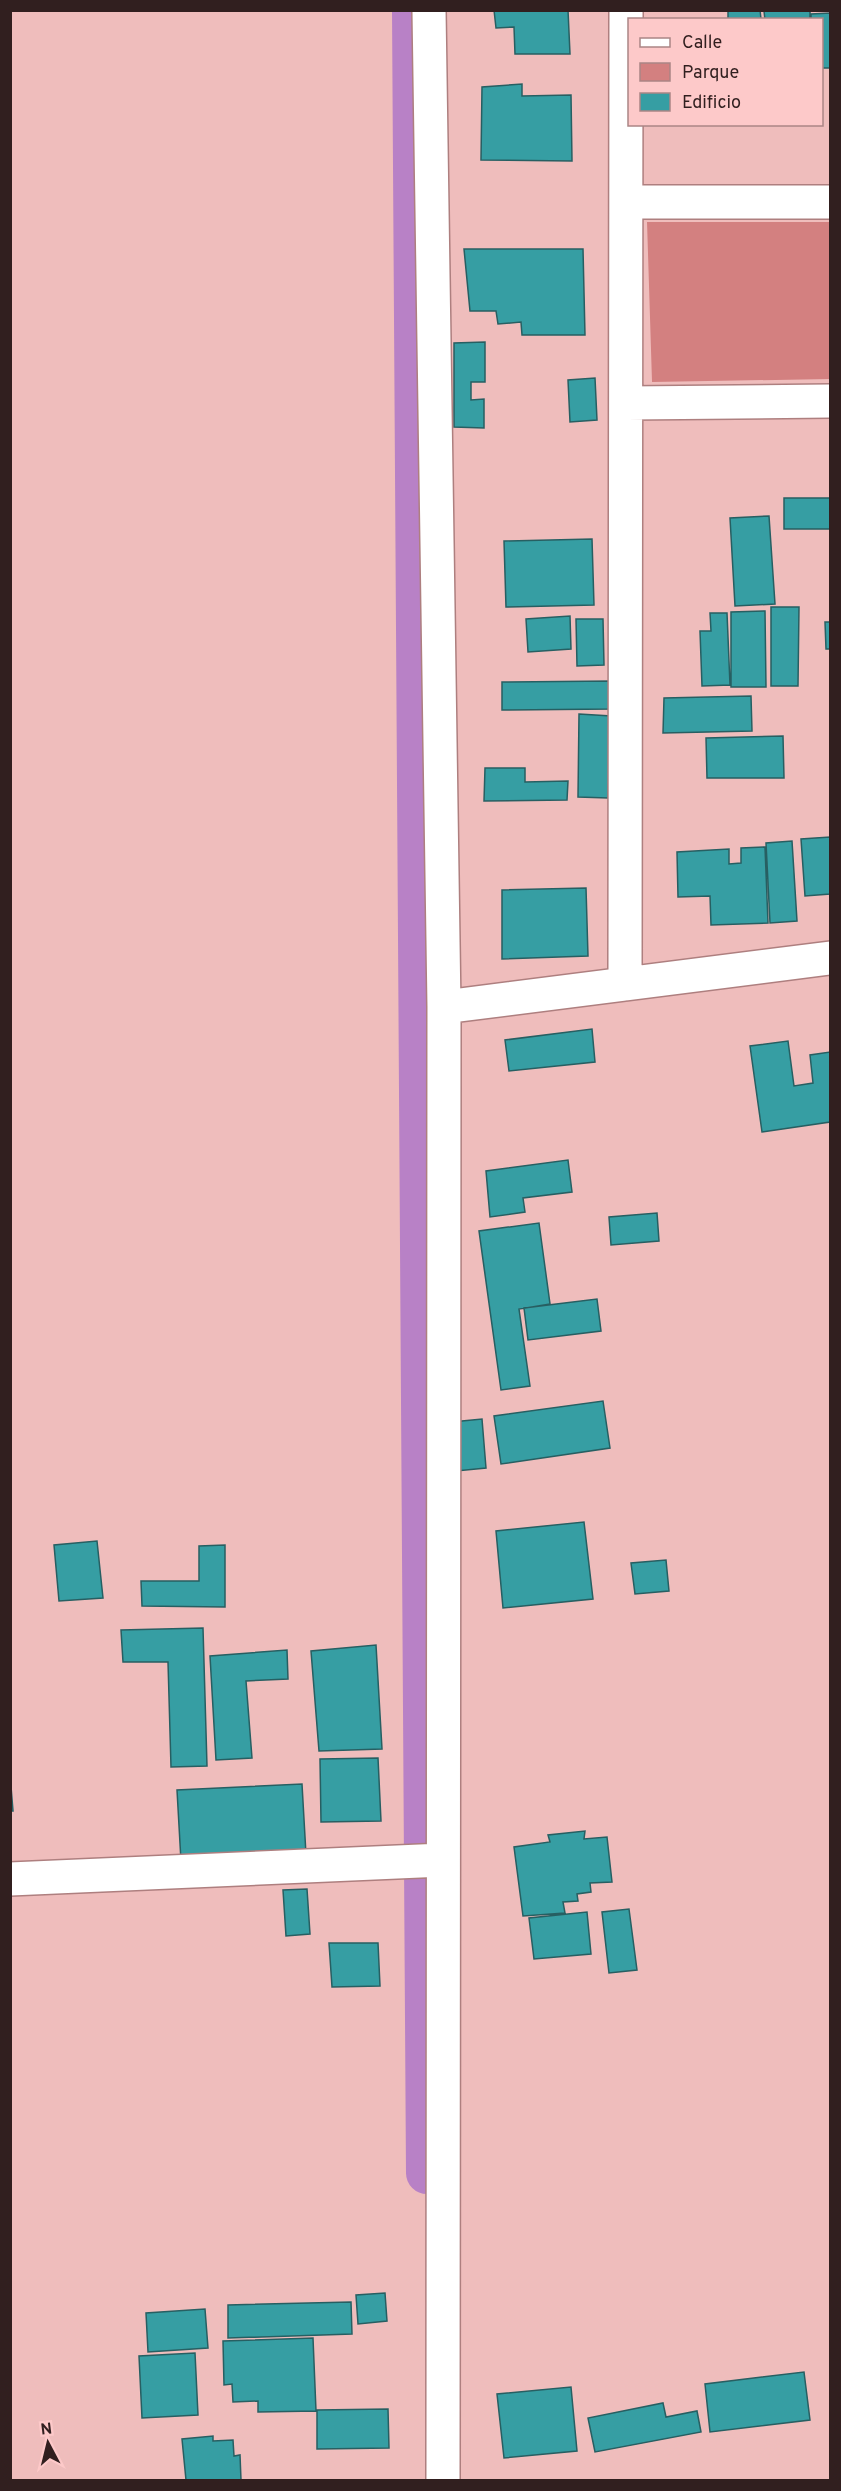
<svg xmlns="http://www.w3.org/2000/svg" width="841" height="2491" font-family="Overpass,sans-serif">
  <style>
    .green { fill: #d38080 }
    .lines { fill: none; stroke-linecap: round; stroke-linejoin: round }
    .canal { stroke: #b881c6; stroke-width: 42 }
    .building { fill: #369ea3; stroke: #275f62; stroke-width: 1.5 }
    .minor-casing { stroke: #ae7f7f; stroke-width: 36 }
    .minor { stroke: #fff; stroke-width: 33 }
  </style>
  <rect width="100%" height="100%" fill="#efbdbc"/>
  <!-- green -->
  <path class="green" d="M830,222V379L652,382L647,222Z"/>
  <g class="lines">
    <!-- canal -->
    <path class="canal" d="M413,10L427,2173"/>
  </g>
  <!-- building -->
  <path class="building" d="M494,10H568L570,54H515L514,27L496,28Z
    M728,10H760L761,19L728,20Z
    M810,10V20H765L764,11Z
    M830,13V68H822V20H811V14Z
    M522,84V96L571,95L572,161L481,160L482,87Z
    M464,249H583L585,335H522L521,322L498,324L496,311H470Z
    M485,342V382H471V400L484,399V428L454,427V343Z
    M595,378L597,420L570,422L568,380Z
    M784,498H830V529H784Z
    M769,516L775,604L735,606L730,518Z
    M592,539L594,605L506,607L504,541Z
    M771,607H799L798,686H771Z
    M765,611L766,687H731V612Z
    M710,613H727L730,685L702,686L700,631H711Z
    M570,616L571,649L528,652L526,619Z
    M576,619H603L604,665L577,666Z
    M825,622H830V649H826Z
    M613,681L611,709L502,710V682Z
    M751,696L752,731L663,733L664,698Z
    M579,714L611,716L608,798L578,797Z
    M783,736L784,778H707L706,738Z
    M485,768H525V782L568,781L567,800L484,801Z
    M830,837V894L805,896L801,839Z
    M792,841L797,921L770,923L766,843Z
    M765,847L768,923L711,925L710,896L678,897L677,852L729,849V864L741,863V848Z
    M586,888L588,956L502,959V890Z
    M592,1029L595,1062L509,1071L505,1040Z
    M788,1041L794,1086L813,1083L810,1055L830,1052V1122L762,1132L750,1046Z
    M568,1160L572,1192L523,1198L525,1212L490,1217L486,1171Z
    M657,1213L659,1241L611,1245L609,1217Z
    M539,1223L550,1304L519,1309L530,1386L501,1390L479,1231Z
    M597,1299L601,1331L528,1340L524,1308Z
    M603,1401L610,1448L501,1464L494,1416Z
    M482,1419L486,1468L456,1471L452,1422Z
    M584,1522L593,1599L503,1608L496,1531Z
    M97,1541L103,1598L59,1601L54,1545Z
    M225,1545V1607L142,1606L141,1581H199V1546Z
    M666,1560L669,1591L635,1594L631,1563Z
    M203,1628L207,1766L171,1767L168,1662H123L121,1630Z
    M376,1645L382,1749L319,1751L311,1651Z
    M287,1650L288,1679L246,1681L252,1758L216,1760L210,1656Z
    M378,1758L381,1821L321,1822L320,1759Z
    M10,1774L13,1811H10Z
    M302,1784L307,1872L182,1879L177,1790Z
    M585,1831L584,1839L607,1837L612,1882L590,1883L591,1892L577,1894L578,1901L563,1902L565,1913L523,1916L514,1847L550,1842L548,1835Z
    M307,1889L310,1934L286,1936L283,1890Z
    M629,1909L637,1970L609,1973L602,1912Z
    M587,1912L591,1954L534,1959L529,1918Z
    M329,1943H378L380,1986L332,1987Z
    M385,2293L387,2321L358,2324L356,2295Z
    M351,2302L352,2334L228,2338V2305Z
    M205,2309L208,2348L148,2352L146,2313Z
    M313,2338L316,2411L258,2412V2401L233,2402L232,2384L224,2385L223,2341Z
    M195,2353L198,2415L142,2418L139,2356Z
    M804,2372L810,2420L710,2432L705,2384Z
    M571,2387L577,2451L504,2458L497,2394Z
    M663,2403L666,2417L697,2411L701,2432L595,2452L588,2418Z
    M388,2409L389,2448L317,2449V2410Z
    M213,2436V2441L233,2440L234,2456L240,2455L241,2480H186L182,2439Z"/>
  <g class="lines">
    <!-- minor casing -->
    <g class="minor-casing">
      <path id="minor" d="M429,10L444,1007L443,2480
        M627,202H830
        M627,403L830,401
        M625,984L626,10
        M444,1007L830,958
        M10,1879L443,1860"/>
    </g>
    <!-- minor -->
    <use href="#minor" class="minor"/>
  </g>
  <!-- border -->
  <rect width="841" height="2491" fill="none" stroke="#311f1f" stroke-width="24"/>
  <!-- legend -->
  <rect x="628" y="18" width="195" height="108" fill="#fdc9c9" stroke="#ab8585" stroke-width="1.5"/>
  <rect x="640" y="38" width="30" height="9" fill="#ffffff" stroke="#ab8585" stroke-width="1.5"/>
  <text x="682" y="48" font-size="18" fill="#311f1f">Calle</text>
  <rect x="640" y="63" width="30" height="18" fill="#d38080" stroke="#ab8585" stroke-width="1.5"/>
  <text x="682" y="78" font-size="18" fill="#311f1f">Parque</text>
  <rect x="640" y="93" width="30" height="18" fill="#369ea3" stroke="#ab8585" stroke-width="1.5"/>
  <text x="682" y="108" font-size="18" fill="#311f1f">Edificio</text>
  <!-- north arrow -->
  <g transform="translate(48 2443) rotate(353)" stroke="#fdc9c9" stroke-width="4.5" paint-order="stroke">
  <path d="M0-4.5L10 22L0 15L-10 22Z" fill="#311f1f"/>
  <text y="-9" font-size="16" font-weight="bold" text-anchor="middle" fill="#311f1f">N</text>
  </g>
</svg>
